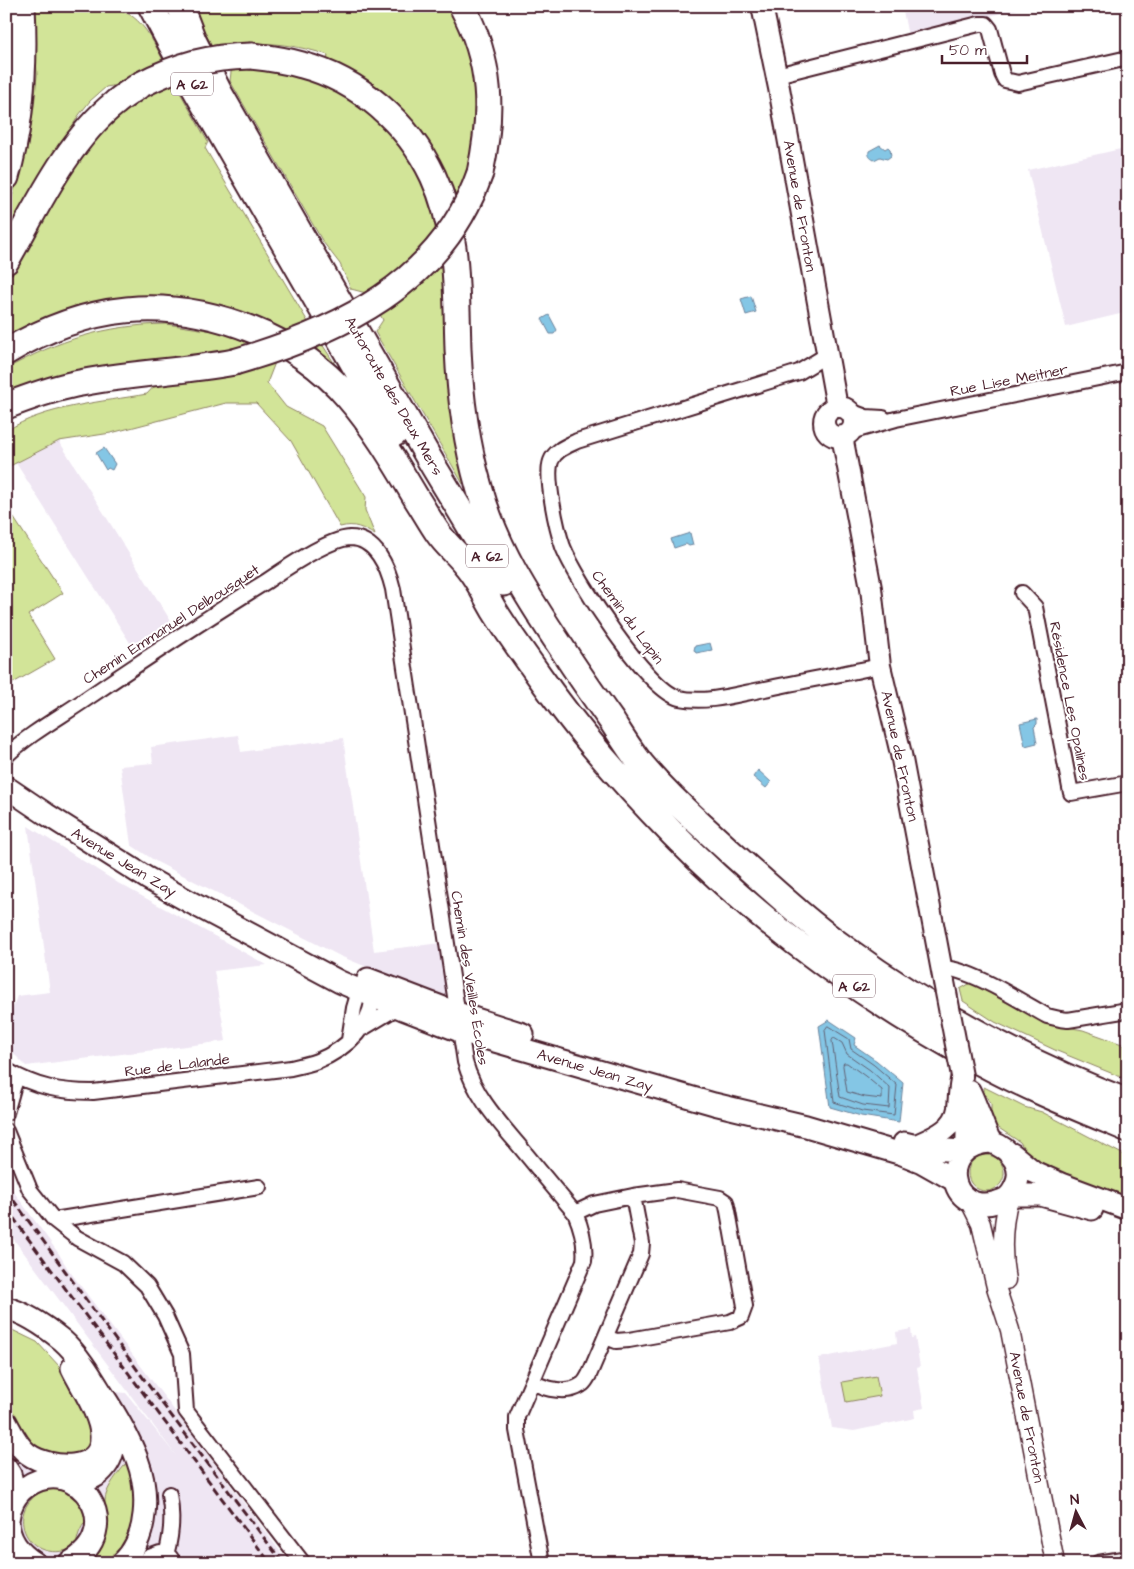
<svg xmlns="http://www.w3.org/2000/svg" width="1134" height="1569" font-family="'Architects Daughter',sans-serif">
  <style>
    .built { fill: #efe6f3 }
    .green { fill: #d2e498; stroke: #8e8262 }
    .water { fill: #84c6e5; stroke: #6d839b }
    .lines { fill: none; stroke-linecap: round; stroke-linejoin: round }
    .shore { stroke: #616275; stroke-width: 1 }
    .minor-casing { stroke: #4a1f2b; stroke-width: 18 }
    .tertiary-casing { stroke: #4a1f2b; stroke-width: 21 }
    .secondary-casing { stroke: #4a1f2b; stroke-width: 24 }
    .primary-casing { stroke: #4a1f2b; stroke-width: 25 }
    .motorway-casing { stroke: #4a1f2b; stroke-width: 29 }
    .minor { stroke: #fff; stroke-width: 14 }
    .tertiary { stroke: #fff; stroke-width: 18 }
    .secondary { stroke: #fff; stroke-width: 20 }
    .primary { stroke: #fff; stroke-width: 21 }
    .motorway { stroke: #fff; stroke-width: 25 }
    .rail { stroke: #4a1f2b; stroke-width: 3; stroke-dasharray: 8 4; stroke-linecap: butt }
    .secondary-bridge-casing { stroke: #4a1f2b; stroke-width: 24; stroke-linecap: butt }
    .motorway-bridge-casing { stroke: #4a1f2b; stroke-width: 29; stroke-linecap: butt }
    .secondary-bridge { stroke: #fff; stroke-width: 20 }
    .motorway-bridge { stroke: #fff; stroke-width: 25 }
    .labels { text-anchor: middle; stroke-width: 4; stroke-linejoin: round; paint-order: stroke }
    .shield { fill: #fff; stroke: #80626b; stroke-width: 1 }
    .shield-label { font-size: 14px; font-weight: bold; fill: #4a1f2b }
    .street-label { font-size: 15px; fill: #4a1f2b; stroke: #fff }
  </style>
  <rect width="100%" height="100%" fill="#fff"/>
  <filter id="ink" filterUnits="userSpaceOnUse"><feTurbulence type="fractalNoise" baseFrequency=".02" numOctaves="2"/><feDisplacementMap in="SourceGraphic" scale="10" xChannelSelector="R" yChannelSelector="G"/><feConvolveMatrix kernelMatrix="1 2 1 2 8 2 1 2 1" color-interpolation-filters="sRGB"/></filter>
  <g filter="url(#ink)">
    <!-- built -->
    <path class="built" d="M902,6H1030L908,36Z
      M1125,148L1128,159V312L1066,327L1028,170Z
      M59,441L177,631L139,657L16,463Z
      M238,735L241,752L343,738L374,951L441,943L449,997L447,1000L340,956L157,862L131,845L120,766L153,763L151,747Z
      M28,826L118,883L267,965L214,971L226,1041L26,1066L6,1046V1017L12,1010L17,996L50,992Z
      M6,1181L59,1254L68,1269L289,1563H6V1380L126,1393L177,1457L6,1229Z
      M911,1329L912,1338L915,1337L920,1367L917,1368L924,1408L914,1410L915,1418L854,1431L832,1428L819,1358L897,1343L896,1332Z"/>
    <!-- green -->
    <path class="green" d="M33,6C60,6 110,1 132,16C147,27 155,45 163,60L135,73L118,85L106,87L90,101L79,115L14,222L6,219V216L28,146L34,106L37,75Z
      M191,6H452L456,12L479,88L476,148L454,206C439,175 427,138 403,111C383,87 354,73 327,59L328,55C287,42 254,41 212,46Z
      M235,67L279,68L335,86L389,126L421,173L440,230L420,254L370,294L351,289L340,264L323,242L230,81L231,72Z
      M173,80L208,142L205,148L311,327L284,335L183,302L6,342V276L62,178L121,109Z
      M445,254C445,331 444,407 465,482L463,484L375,332L383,320L378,311Z
      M166,324L228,333L248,339L241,350L6,397V369C58,340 106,325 166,324Z
      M320,341L340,372L304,348Z
      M276,360L267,383L286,407L322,426L366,497L365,510L375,535C363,528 355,523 340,527L291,441L256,403H226L111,433L59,441L6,468V431C45,406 102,402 147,394L156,384Z
      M6,506L63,593L28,615L55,659L6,687Z
      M971,983L1045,1023L1083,1030L1122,1044L1128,1051V1080L1057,1051L995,1022L963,1001L960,989Z
      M984,1087L1024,1107L1042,1112L1128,1157V1198L1061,1174L1039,1164L1029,1156L1020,1142L991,1123V1104L984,1093Z
      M968 1173a18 18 0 1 1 36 0a18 18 0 1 1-36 0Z
      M6,1327L37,1342L71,1379L94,1439L80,1458L39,1455L6,1413Z
      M876,1376L880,1396L846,1402L842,1382Z
      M132,1456L138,1526L116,1563H87C101,1551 107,1535 106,1518C105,1510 104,1502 106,1495C110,1481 123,1468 132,1456Z
      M47,1489C71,1489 81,1498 86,1521C80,1528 77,1537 76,1547C27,1569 0,1508 47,1489Z"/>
    <!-- water -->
    <path class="water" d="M880,145L885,149L888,147L890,149L891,156L887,159L880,157L874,160C870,158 868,156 869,151Z
      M751,296L756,312L746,315L741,299Z
      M549,315L557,330L554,334H550L542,319Z
      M104,448L115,464L112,470L108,468L106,470L96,453Z
      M690,533L693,545L689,546L686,544L674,548L671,539Z
      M710,643L712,650L696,653L694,650L695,646Z
      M1037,719V724L1034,727L1037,743L1025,746L1020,723Z
      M758,770L771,782L766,788L753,777Z
      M829,1020L856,1038L854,1045L877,1061L903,1083L899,1122L861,1116L830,1107L819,1026Z"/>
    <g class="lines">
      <!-- shore -->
      <path class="shore" d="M828,1026L849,1039L851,1049L874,1065L897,1085L894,1115L862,1111L834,1102L825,1030Z
        M834,1038L842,1043L847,1054L870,1070L890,1088L889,1108L863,1105L840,1097L832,1041Z
        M844,1063H847L865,1076L882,1090V1099L865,1097L847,1092L843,1066Z"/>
      <!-- minor casing -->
      <g class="minor-casing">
        <path id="minor" d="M777,75L979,24H986L990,29L1002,74L1005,80L1018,83L1128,58
          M827,355L799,372L577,441C567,446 555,450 551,461C545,477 557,530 563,547C576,579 647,690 679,698C707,704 738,694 765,689C803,681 842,674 880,666
          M850,411L866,417L883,418
          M850,432L896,419L1128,372
          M1022,593L1035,607L1071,793L1128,783
          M6,756C30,733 62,716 89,697C148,657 207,618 267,581C286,568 328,539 350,538C376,538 388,568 393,589L465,1062C474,1095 499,1122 521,1148C539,1170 557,1192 575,1213C582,1229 586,1244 584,1261L517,1417V1430L542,1563
          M941,968C968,967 1022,1002 1047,1016L1060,1019L1068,1020L1128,1010
          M363,1028L393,1010L403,1009
          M349,1040L354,1008L359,991L366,986
          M6,1070C35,1087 60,1092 93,1092L291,1068C300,1066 309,1064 317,1061C347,1049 374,1024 373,990
          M6,1113L13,1088L17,1077
          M6,1131L30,1190L54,1220L77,1238L123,1263L147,1286L165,1316L182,1354L186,1411L303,1563
          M575,1213L594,1204L633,1196L677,1190L720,1198L726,1202L728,1211L745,1306L741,1317L730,1322L629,1340L616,1341L606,1337
          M54,1220L259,1187
          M533,1382C546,1390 568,1394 581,1385C585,1383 587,1378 589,1375L641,1254L642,1243L633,1196
          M166,1555C172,1534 173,1514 169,1494
          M145,1563L149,1557L160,1553L170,1557L174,1563
          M1098,1563L1128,1558"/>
      </g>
      <!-- tertiary casing -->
      <g class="tertiary-casing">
        <path id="tertiary" d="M970,1202L981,1224L996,1287L1010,1330L1055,1563
          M1006,1280C1001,1252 1002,1225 1009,1198"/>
      </g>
      <!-- secondary casing -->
      <g class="secondary-casing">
        <path id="secondary" d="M762,6L779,88L837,407
          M824 422a15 15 0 1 1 30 0a15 15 0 1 1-30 0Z
          M842,436L871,588L880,666L901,754L944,982
          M970,1091C978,1108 983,1125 991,1142
          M965,1098L967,1120L966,1149
          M914,1146C931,1138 955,1130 958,1108C959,1097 959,1087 962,1076"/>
      </g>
      <!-- primary casing -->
      <g class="primary-casing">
        <path id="primary" d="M6,787L46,814L147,878L190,902L340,982L403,1009L460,1031L602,1072L714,1104L806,1126L902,1154L922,1162L954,1180
          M368,979L457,1013L523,1034
          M991,1142C1011,1149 1026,1168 1014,1189C1010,1197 1005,1200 997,1202C947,1217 936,1144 991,1142Z
          M904,1143L929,1149L964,1151
          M1012,1154L1034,1172L1061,1184L1128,1209
          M1011,1195H1041L1092,1209
          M6,1308C26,1313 46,1327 62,1340C78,1354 90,1374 101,1392C115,1413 128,1435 137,1459C149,1491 149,1538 122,1563
          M6,1422C12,1433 18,1447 28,1454C49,1469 103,1474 101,1436C101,1415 81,1387 72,1368
          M6,1468L10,1474L16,1497
          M74,1484C82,1482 90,1480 96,1476C116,1461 119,1436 107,1415
          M35,1563C19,1553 8,1540 8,1520C9,1507 16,1494 26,1487C78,1451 130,1530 69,1563"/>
      </g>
      <!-- motorway casing -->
      <g class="motorway-casing">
        <path id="motorway" d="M151,6L190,80L394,434
          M180,6L193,40L220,94L434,467L504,583
          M462,6C492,62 493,113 480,173
          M251,56C269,58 285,60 302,65C359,80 408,123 433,176C459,231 456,290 458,349C460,396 466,442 479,487C495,547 529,599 563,650C579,675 596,699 613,723C622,737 631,752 642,765C671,799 704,828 737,858C772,889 806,921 844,948C930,1011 1028,1064 1128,1102
          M6,177C22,121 25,64 22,6
          M6,261C36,209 67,141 115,103C123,96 132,91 140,85
          M6,352C86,304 166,295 253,330C289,344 323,368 348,397C376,429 397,466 418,501C425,512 431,523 438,533C446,545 458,554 467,566C478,579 485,595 494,610C512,639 533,667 553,695C589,744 630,790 673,834C763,926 868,1001 980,1062C1028,1088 1078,1108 1128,1129
          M6,406C29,397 52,389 75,384C128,373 182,372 234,362"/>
      </g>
      <!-- minor -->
      <use href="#minor" class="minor"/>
      <!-- tertiary -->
      <use href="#tertiary" class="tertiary"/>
      <!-- secondary -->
      <use href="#secondary" class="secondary"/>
      <!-- primary -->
      <use href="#primary" class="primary"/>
      <!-- motorway -->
      <use href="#motorway" class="motorway"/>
      <!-- rail -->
      <path class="rail" d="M6,1190L152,1390L283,1563
        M6,1207L24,1233L270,1563"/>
      <!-- secondary-bridge casing -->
      <g class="secondary-bridge-casing">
        <path id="secondary-bridge" d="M944,982L962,1076"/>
      </g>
      <!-- motorway-bridge casing -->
      <g class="motorway-bridge-casing">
        <path id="motorway-bridge" d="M140,85C179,65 208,57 251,56
          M234,362C338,332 442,284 480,173"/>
      </g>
      <!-- secondary-bridge -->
      <use href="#secondary-bridge" class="secondary-bridge"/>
      <!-- motorway-bridge -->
      <use href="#motorway-bridge" class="motorway-bridge"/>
    </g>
  </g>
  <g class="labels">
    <!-- shield labels -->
    <g class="shield">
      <rect x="171" y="72.5" width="42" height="23" rx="4"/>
      <rect x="466" y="544.5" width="42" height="23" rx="4"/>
      <rect x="833" y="974.5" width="42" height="23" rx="4"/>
    </g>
    <g class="shield-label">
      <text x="192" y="89">A 62</text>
      <text x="487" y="561">A 62</text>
      <text x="854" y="991">A 62</text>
    </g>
    <!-- street labels -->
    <g class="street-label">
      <text transform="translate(800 206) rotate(80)" y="5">Avenue de Fronton</text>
      <text transform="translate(1009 380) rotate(-11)" y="5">Rue Lise Meitner</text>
      <text transform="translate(394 396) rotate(60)" y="5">Autoroute des Deux Mers</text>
      <text transform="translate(628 617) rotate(54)" y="5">Chemin du Lapin</text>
      <text transform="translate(171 624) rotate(-33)" y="5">Chemin Emmanuel Delbousquet</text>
      <text transform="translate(1070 701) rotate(79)" y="5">Résidence Les Opalines</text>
      <text transform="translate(900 756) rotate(78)" y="5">Avenue de Fronton</text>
      <text transform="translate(124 862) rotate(31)" y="5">Avenue Jean Zay</text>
      <text transform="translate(470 978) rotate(81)" y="5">Chemin des Vieilles Écoles</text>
      <text transform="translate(177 1065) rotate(-7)" y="5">Rue de Lalande</text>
      <text transform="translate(595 1070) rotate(16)" y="5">Avenue Jean Zay</text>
      <text transform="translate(1027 1417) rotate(79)" y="5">Avenue de Fronton</text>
    </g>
  </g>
  <!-- margin -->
  <rect width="1134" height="1569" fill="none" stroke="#fff" stroke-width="25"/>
  <rect x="12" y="12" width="1109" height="1544" fill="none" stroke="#4a1f2b" stroke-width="2" filter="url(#ink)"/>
  <!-- north arrow -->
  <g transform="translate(1076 1512) rotate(354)" stroke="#ffffff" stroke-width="4" paint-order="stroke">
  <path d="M0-4L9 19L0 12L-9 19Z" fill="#4a1f2b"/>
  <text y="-8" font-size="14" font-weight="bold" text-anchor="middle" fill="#4a1f2b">N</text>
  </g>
  <!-- scale -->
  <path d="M942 55v8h85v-8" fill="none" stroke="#4a1f2b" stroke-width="2.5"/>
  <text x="949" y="55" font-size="15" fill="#4a1f2b" stroke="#ffffff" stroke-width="4" paint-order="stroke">50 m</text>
</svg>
